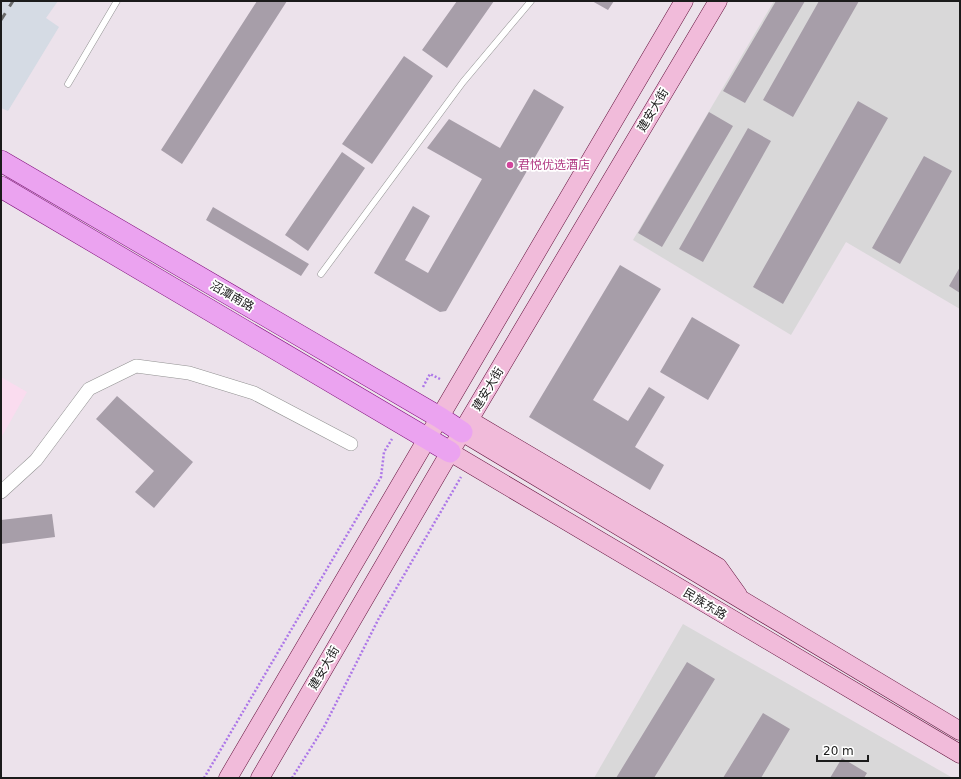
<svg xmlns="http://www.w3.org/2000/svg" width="961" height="779" font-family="'DejaVu Sans','Noto Sans SC',sans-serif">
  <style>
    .residential { fill: #d9d8d9 }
    .industrial { fill: #d5dbe4 }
    .education { fill: #fadcef }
    .building { fill: #a79ea9 }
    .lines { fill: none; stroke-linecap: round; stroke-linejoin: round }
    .service-casing { stroke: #929292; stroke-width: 7 }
    .minor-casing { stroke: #929292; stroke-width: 14 }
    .secondary-casing { stroke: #63113c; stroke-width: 19 }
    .primary-casing { stroke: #81117c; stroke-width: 22 }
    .path { stroke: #ad77e8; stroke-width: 2.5; stroke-dasharray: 2 2; stroke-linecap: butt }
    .service { stroke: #fff; stroke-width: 6 }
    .minor { stroke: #fff; stroke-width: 13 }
    .secondary { stroke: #f1bbda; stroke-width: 18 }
    .primary { stroke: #eba3f0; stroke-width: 21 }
    .rail { stroke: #696969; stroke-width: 3; stroke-dasharray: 8 8; stroke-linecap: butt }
    .hotel-dot { fill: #d1479c; stroke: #fff; stroke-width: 1.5 }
    .labels { text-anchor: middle; stroke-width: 3.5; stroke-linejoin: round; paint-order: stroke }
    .street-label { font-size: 12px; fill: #1b1b1b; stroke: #fff }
    .hotel-label { font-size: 12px; fill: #b23c85; stroke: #fff; text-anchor: start }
  </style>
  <rect width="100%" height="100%" fill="#ece2eb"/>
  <!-- residential -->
  <path class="residential" d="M774,1H960V309L846,242L791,335L633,240Z
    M683,624L953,778H594Z"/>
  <!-- industrial -->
  <path class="industrial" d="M1,1H58L46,18L59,27L8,111L1,108Z"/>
  <!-- education -->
  <path class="education" d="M1,377L27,392L1,438Z"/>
  <!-- building -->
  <path class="building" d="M257,1H287L182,164L161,150Z
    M457,1H494L447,68L422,50Z
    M592,1H614L608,10Z
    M776,1H805L745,103L723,91Z
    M819,1H859L793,117L763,100Z
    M404,56L433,76L372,164L342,144Z
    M534,89L564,107L446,311L440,312L374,273L413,206L430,216L405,260L428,273L482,179L427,148L449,119L500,148Z
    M858,101L888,118L783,304L753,287Z
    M709,112L733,126L662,247L638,233Z
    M748,128L771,141L703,262L679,249Z
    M342,152L365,168L308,251L285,235Z
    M924,156L952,171L900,264L872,248Z
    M213,207L309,264L301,276L206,220Z
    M620,265L661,289L593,400L628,421L649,387L665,397L635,447L664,465L650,490L529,417Z
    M960,267V293L949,286Z
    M692,317L740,345L708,400L660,372Z
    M117,396L193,462L154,508L135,492L154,471L96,419Z
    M52,514L55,537L1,544V520Z
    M687,662L715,679L654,778H616Z
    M763,713L790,729L761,778H723Z
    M842,758L867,773L864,778H830Z"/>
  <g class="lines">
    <!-- service casing -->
    <g class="service-casing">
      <path id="service" d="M68,84L117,1
        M321,274L463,82L531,1"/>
    </g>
    <!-- minor casing -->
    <g class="minor-casing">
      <path id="minor" d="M1,492L36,460L89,389L136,366L189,373L254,393L351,444"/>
    </g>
    <!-- secondary casing -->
    <g class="secondary-casing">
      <path id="secondary" d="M469,420L718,567L738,595
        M462,432L960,731
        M450,452L960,754
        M228,778L684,1
        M260,778L450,452L718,1"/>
    </g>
    <!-- primary casing -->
    <g class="primary-casing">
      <path id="primary" d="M1,161L439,417L462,432
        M1,187L450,452"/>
    </g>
    <!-- path -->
    <path class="path" d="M423,387L430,374L440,379
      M204,778L381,477L384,452L392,439
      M292,778L324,727L379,618L461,477"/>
    <!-- service -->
    <use href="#service" class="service"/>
    <!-- minor -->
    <use href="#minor" class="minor"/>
    <!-- secondary -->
    <use href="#secondary" class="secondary"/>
    <!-- primary -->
    <use href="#primary" class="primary"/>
    <!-- rail -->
    <path class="rail" d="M1,20L13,1"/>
  </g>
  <!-- markers -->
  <circle class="hotel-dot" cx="510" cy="165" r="4"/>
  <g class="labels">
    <!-- street labels -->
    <g class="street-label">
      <text transform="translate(653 110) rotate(-59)" y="4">建安大街</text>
      <text transform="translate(232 296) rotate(30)" y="4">沼潭南路</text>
      <text transform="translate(488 389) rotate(-59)" y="4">建安大街</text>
      <text transform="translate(705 604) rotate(31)" y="4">民族东路</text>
      <text transform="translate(324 668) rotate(-60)" y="4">建安大街</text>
    </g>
    <!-- hotel labels -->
    <g class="hotel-label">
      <text x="518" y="169">君悦优选酒店</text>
    </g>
  </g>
  <!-- border -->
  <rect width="961" height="779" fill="none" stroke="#1b1b1b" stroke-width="4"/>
  <!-- scale -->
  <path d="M817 755v6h51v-6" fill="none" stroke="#1b1b1b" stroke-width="2"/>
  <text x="823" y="755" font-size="12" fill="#1b1b1b" stroke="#ffffff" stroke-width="3" paint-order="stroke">20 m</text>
</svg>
